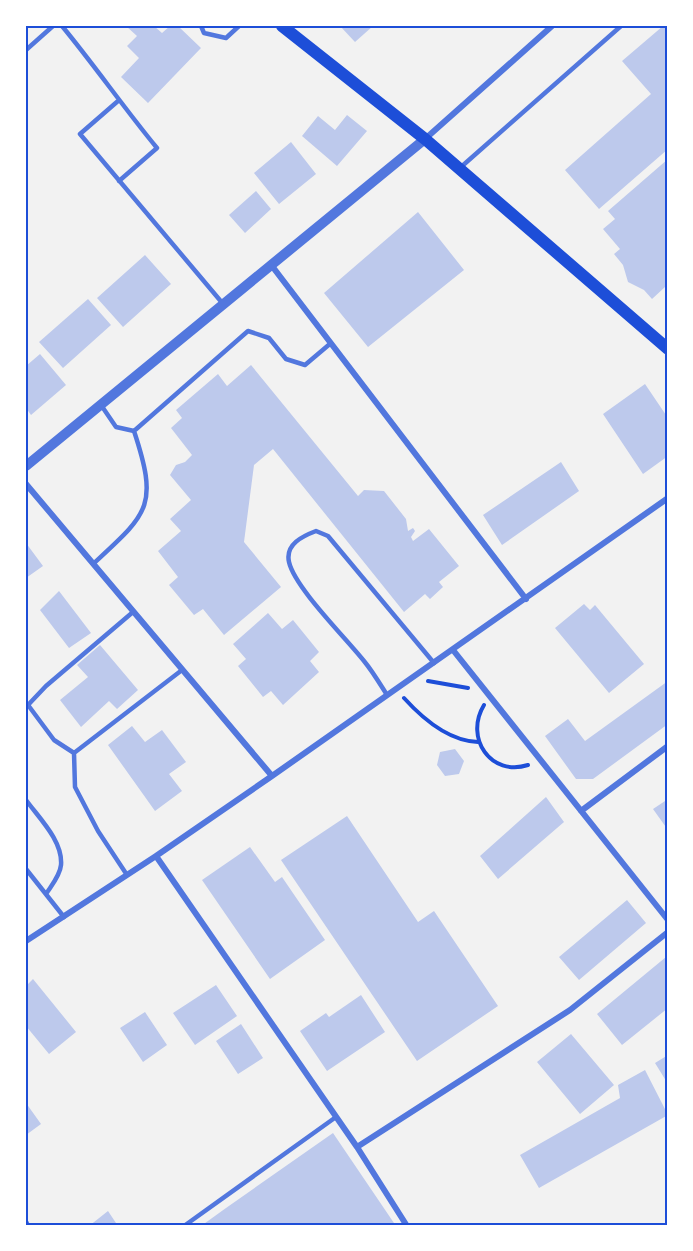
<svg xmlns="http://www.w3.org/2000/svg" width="693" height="1251" font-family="'PT Sans Narrow',sans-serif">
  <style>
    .building { fill: #bdc9ec }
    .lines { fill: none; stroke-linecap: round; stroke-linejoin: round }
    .path { stroke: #1d4ed8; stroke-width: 4 }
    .service { stroke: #5277de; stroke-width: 4.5 }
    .minor { stroke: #5277de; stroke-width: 6 }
    .tertiary { stroke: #5277de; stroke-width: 10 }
    .secondary { stroke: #1d4ed8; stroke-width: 12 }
    .neatline { fill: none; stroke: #1d4ed8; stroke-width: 2 }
  </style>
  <rect width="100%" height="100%" fill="#f2f2f2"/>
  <!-- building -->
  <path class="building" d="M126,26H154L162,33L170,26H178L201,48L148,103L121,77L139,58L127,46L137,36Z
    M340,26H373L355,42Z
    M663,26H668V149L599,209L565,170L651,94L622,61Z
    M347,115L367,131L337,166L302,136L318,116L335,130Z
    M291,142L316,174L279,204L254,173Z
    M668,159V290L665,287L652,299L644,290L628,282L623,265L614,254L620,249L603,229L615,219L608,211Z
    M256,191L271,209L245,233L229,215Z
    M418,212L464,270L368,347L324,293Z
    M145,255L171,284L123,327L97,298Z
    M88,299L111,325L63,368L39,342Z
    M40,354L66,385L31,415L26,408V366Z
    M251,365L358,496L364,490L384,491L406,519L408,531L413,528L415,531L411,537L413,541L429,529L459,566L439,582L443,587L430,599L425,594L404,612L273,449L254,465L244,542L281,587L224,635L203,609L194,615L169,585L178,577L158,551L181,531L170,519L191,500L170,475L176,465L185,462L192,455L171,428L182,418L176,410L218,374L227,386Z
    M645,384L668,418V456L643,474L603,414Z
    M561,462L579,491L502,545L483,515Z
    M26,543L43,566L26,578Z
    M59,591L91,633L69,648L40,610Z
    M584,604L590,610L595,605L644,664L609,693L555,628Z
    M268,613L282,629L293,620L319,652L310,661L319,672L283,705L271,691L263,697L238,666L246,659L233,644Z
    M100,645L138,690L117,709L109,701L81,727L60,700L88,677L77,665Z
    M668,681V724L593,779H576L545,736L568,719L585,741Z
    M132,726L145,742L162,730L186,762L169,774L182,791L155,811L108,745Z
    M455,749L464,761L459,774L445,776L437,765L440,752Z
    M546,797L564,822L498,879L480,856Z
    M668,799V830L653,809Z
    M347,816L418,922L434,911L498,1006L417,1061L281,860Z
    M250,847L275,882L282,877L325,940L270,979L202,880Z
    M627,900L646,923L579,980L559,957Z
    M666,957L668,1008L622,1045L597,1014Z
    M33,979L76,1032L49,1054L26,1026V986Z
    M216,985L237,1016L195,1045L173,1013Z
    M361,995L385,1032L327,1071L300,1031L326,1013L329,1017Z
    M145,1012L167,1045L143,1062L120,1028Z
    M241,1024L263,1058L238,1074L216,1041Z
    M571,1034L614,1085L580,1114L537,1062Z
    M668,1055V1084L655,1063Z
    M645,1070L668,1115L539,1188L520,1155L620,1098L618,1085Z
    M26,1103L41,1124L26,1135Z
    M333,1133L396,1226H201L226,1208Z
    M108,1211L118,1226H89Z"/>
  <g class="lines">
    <!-- path -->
    <path class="path" d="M428,681L468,688
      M404,698C423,719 448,741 478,742
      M484,705C464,738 491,777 528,765"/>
    <!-- service -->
    <path class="service" d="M62,26C95,66 124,108 157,148L119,181
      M201,26L204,33L226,38L239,26
      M26,50L53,26
      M118,101L80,134L224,305
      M461,167L621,26
      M101,405L116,427L134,431L248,331L269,338L286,359L305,365L331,343
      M93,564C148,513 159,507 134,431
      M387,695C380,684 373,672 364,661C346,638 295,588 289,562C285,544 303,536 316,531L328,536L434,663
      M74,753L54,740L28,705L46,686L133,612
      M26,800C39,818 63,841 61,865C60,876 51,886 46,894
      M26,869L64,917
      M127,875L98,831L75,787L74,753L182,670
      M184,1226L336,1117"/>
    <!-- minor -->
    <path class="minor" d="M425,139L552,26
      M272,266L526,599
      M26,484L272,776
      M453,650L668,920
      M581,811L668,746
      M156,856L357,1147L407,1226
      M26,941L156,856L272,776L668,498
      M357,1147L570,1010L668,932
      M26,1223L27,1226"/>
    <!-- tertiary -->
    <path class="tertiary" d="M26,466L425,139"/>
    <!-- secondary -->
    <path class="secondary" d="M282,26L425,139L668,349"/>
  </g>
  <!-- border -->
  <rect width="693" height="1251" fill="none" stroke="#ffffff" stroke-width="54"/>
  <rect x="27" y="27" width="639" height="1197" class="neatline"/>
</svg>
